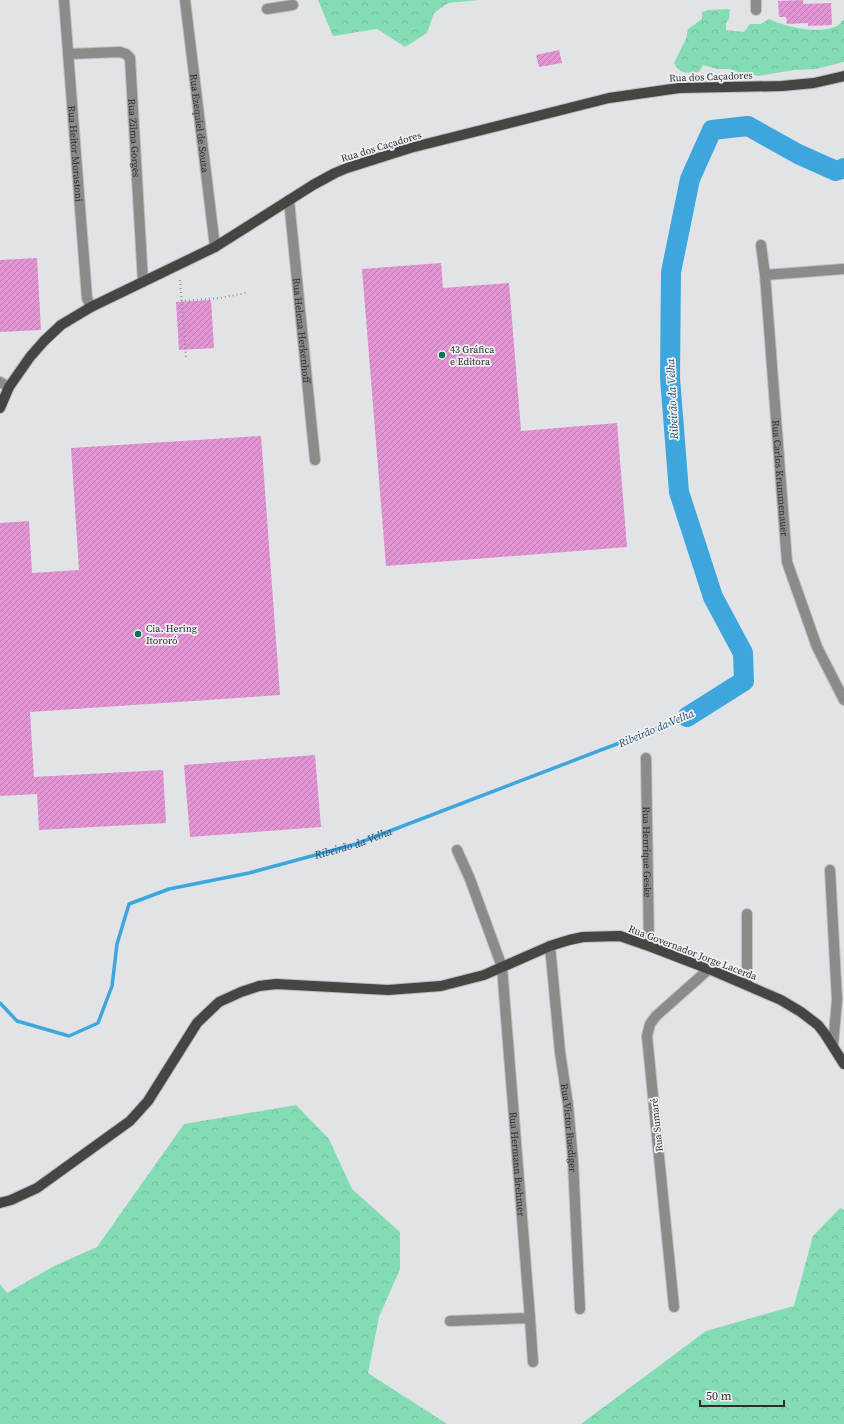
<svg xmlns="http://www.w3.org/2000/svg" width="844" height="1424" font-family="'Source Serif 4',serif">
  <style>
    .forest { fill: url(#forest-crowns) }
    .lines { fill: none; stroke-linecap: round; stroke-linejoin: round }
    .stream { stroke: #3da6dc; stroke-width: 3.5 }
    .river { stroke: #3da6dc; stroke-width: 20 }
    .building { fill: url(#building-hatch) }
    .minor-casing { stroke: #bdbfc2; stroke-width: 12 }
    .major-casing { stroke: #bdbfc2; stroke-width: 12 }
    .path { stroke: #929497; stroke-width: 2; stroke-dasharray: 1 3; stroke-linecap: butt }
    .minor { stroke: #8b8b8a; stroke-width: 10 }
    .major { stroke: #454542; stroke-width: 10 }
    .poi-dot { fill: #077752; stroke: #eff0f4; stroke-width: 1.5 }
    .labels { text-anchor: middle; stroke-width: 3.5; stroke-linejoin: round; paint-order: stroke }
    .street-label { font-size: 10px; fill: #2d2e2f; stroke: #eff0f4 }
    .poi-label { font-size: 10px; fill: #2d2e2f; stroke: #eff0f4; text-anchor: start }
    .water-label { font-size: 11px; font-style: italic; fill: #244e66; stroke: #eff0f4 }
  </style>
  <defs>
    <pattern id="forest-crowns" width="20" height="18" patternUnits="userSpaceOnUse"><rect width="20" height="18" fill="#84dcb4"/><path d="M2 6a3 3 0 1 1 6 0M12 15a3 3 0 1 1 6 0" fill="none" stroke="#72bd9b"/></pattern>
    <pattern id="building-hatch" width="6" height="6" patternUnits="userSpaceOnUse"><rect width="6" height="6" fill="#e394d3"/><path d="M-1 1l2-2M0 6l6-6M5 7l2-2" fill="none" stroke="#b879ac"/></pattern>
  </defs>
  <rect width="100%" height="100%" fill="#e1e3e7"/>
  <!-- forest -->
  <path class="forest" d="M318,0H479L448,3L434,13L427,33L405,47L377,29L333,36Z
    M730,9L729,19L726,23V30L744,32L750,24H761L769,19C785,27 820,35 837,26C840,24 842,21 844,19V62L816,69L795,70L758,76L746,74L729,69H717L703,65L699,72C686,73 681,75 674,63L686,39L688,29L702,19V12L708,10Z
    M296,1105L329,1139L352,1189L400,1232V1269L379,1317L368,1373L447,1424H0V1284L7,1293L54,1266L97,1247L184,1124Z
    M840,1208L844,1210V1424H581L706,1331L794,1306L813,1236Z"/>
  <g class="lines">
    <!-- stream -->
    <path class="stream" id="s1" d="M0,1003L17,1021L69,1036L98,1023L112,986L117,944L129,904L169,889L249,873L356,844L687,717"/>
    <!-- river -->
    <path class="river" d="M687,717L744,681L743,653L713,597L679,492L670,378L671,272L690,179L712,130L748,126L798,154L836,171L844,168"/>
  </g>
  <!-- building -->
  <path class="building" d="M803,0V4L831,3L832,25L808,26V23L787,24L786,17H779L778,1Z
    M559,50L562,63L539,67L536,55Z
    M37,258L41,330L0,332V260Z
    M441,263L443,288L509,283L521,431L617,423L627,547L386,566L362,269Z
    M211,300L214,348L179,350L176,302Z
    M261,436L280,695L30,712L34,777L163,770L166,823L39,830L37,794L0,796V523L29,521L32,573L79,570L71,448Z
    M315,755L321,827L190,837L184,765Z"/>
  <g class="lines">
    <!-- minor casing -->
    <g class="minor-casing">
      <g id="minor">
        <path id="s2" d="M64,0L87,298L91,307"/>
        <path id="s3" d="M185,0L215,247"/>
        <path d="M756,0V10"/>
        <path d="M267,9L293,5"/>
        <path id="s4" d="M68,54L120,52L126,54L130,58L143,282"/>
        <path id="s5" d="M289,200L315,460"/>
        <path id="s6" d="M761,245L765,275L787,562L817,647L844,700"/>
        <path d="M765,275L844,269"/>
        <path d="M0,382L9,387"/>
        <path id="s7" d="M646,758L649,946"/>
        <path id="s8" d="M457,850L470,879L502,967L530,1318L533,1362"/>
        <path d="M830,870L837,1000L833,1046"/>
        <path d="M747,914V985"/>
        <path id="s9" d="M550,946L560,1052L568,1105L573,1161L580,1309"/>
        <path d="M674,1307L647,1036L650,1024L656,1016L709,969"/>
        <path d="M450,1321L530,1318"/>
      </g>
    </g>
    <!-- major casing -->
    <g class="major-casing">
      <path id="major" d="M0,408L9,387L30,357L44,341L61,325L91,307L215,247L313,185L335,173L347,168L410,148L609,98L679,88L782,86L814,83L844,76
        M0,1203L11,1200L37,1188L130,1121L148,1101L197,1023L219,1002L241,992L259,986L276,984L388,990L441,986L484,975L550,946L569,940L583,937L620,936L649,946L709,969L781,1000L801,1012L818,1025L825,1034L844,1064"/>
    </g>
    <!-- path -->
    <path class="path" d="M180,280L186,358
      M181,301L220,298L246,293"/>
    <!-- minor -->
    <use href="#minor" class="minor"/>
    <!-- major -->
    <use href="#major" class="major"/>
  </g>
  <!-- markers -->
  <g class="poi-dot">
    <circle cx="442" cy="355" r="4"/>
    <circle cx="138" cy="634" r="4"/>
  </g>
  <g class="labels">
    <!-- street labels -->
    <g class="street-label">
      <text transform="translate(711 76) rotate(-2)" y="4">Rua dos Caçadores</text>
      <text dy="4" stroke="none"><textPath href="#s3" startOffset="124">Rua Ezequiel de Souza</textPath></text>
      <text dy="4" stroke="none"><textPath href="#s4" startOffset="144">Rua Zilma Gorges</textPath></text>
      <text transform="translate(381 146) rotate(-17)" y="4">Rua dos Caçadores</text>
      <text dy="4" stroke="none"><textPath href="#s2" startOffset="154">Rua Heitor Morastoni</textPath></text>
      <text dy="4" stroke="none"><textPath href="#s5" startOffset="131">Rua Helena Herkenhoff</textPath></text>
      <text dy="4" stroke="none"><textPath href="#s6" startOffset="234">Rua Carlos Krummenauer</textPath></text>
      <text dy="4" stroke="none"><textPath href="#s7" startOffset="94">Rua Henrique Geske</textPath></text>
      <text transform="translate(693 952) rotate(21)" y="4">Rua Governador Jorge Lacerda</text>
      <text transform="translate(656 1125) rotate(-96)" y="4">Rua Sumaré</text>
      <text dy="4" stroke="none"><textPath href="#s9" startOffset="183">Rua Victor Ruediger</textPath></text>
      <text dy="4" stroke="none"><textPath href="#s8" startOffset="323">Rua Hermann Brehmer</textPath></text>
    </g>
    <!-- poi labels -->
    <g class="poi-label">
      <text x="450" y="353">43 Gráfica<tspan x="450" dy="12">e Editora</tspan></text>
      <text x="146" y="632">Cia. Hering<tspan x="146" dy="12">Itororó</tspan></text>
    </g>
    <!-- water labels -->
    <g class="water-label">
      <text transform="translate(672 399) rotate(-93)" y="4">Ribeirão da Velha</text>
      <text transform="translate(656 728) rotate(-23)" y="4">Ribeirão da Velha</text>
      <text dy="4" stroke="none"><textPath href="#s1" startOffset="467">Ribeirão da Velha</textPath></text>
    </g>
  </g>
  <!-- scale -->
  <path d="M700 1400v6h84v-6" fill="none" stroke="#2d2e2f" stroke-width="2"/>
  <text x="706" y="1400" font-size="12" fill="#2d2e2f" stroke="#eff0f4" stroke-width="3" paint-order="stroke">50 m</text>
</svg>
